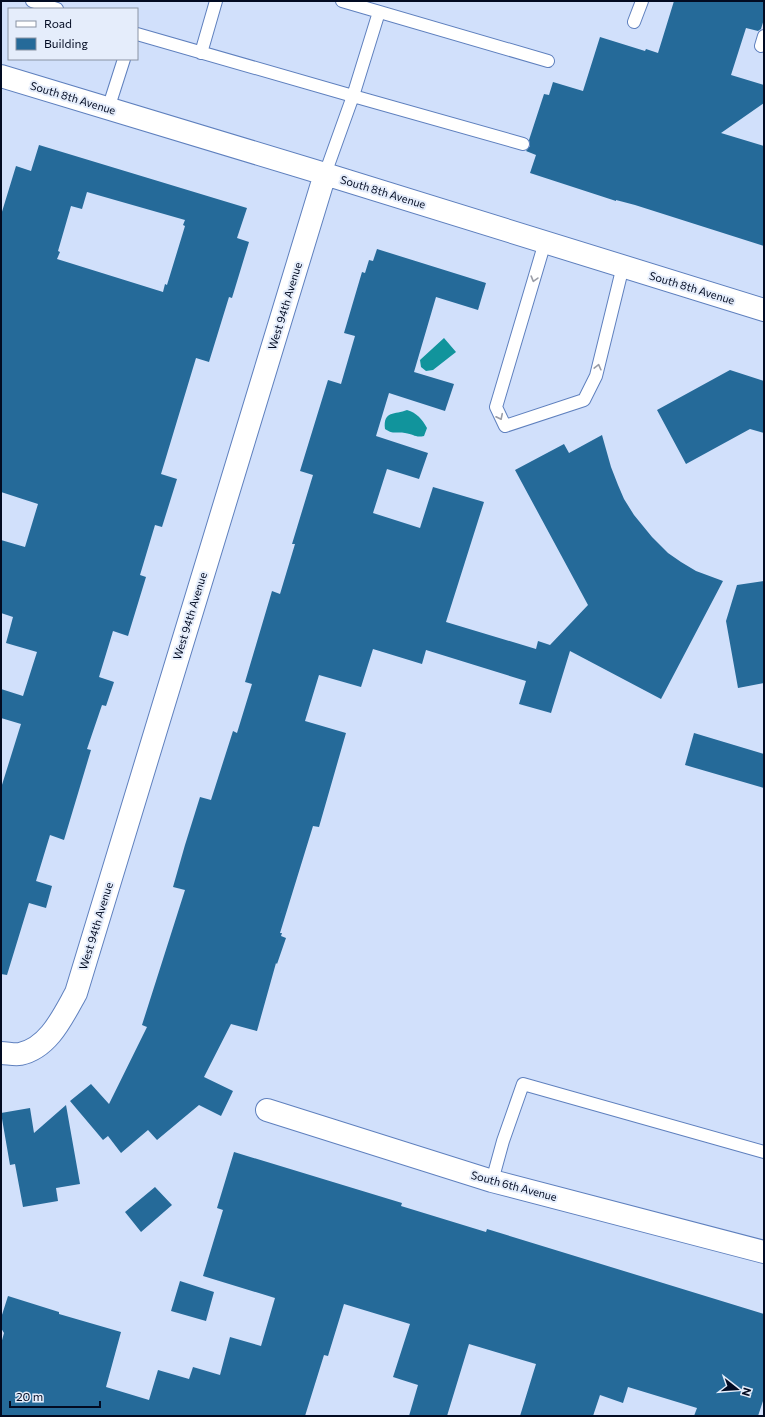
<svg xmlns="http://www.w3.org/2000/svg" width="765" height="1417" font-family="Commissioner,sans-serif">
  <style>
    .water { fill: #11949c }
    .building { fill: #256a99; fill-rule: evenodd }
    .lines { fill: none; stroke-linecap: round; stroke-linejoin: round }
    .service-casing { stroke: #5f80be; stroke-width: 14 }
    .minor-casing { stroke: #5f80be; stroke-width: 24 }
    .service { stroke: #fff; stroke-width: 12 }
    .minor { stroke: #fff; stroke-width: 22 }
    .oneway { stroke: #9a9da7 }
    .labels { text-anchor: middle; stroke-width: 4; stroke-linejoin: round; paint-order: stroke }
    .street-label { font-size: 11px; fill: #020b22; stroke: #e5edfb }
  </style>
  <rect width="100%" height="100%" fill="#d1e0fb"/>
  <!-- water -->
  <path class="water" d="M444,338L456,352L433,370L426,371L421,367L420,360Z
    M407,410C417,413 422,419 427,428L424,436C415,438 414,434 405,433C396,431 394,435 385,429C383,410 395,415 407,410Z"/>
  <!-- building -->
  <path class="building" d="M674,1H764V19L761,29L758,31L746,28L731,75L764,85V103L721,133L764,146V246L635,205L616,200V201L530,173L536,155L526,151L530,146L529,140L544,94L549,95L553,82L583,91L600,37L645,51L646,49L658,53Z
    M39,145L247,208L237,238L249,242L232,298L229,297L209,362L196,358L161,474L177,479L162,527L155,525L140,575L146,577L128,636L113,631L99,677L114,682L106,706L102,705L87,749L91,750L64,840L50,835L36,881L52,886L46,908L29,903L7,975L1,974V788L21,724L1,718V689L23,696L37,652L6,643L13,617L1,613V540L25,547L38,504L1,492V215L16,166L31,171ZM87,192L185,220L183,225L185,226L167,285L165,284L163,292L57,259L60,252L58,251L71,206L82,209Z
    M377,249L486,283L478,310L436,297L414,372L454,384L445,411L389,393L376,436L428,453L419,479L387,469L373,513L420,528L433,487L484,502L446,622L536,649L538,641L550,645L588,605L515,470L564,444L569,453L602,435L611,467L618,485L624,499L634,515L652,537L668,553L681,562L696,571L723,581L661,699L570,651L551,713L519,704L526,681L426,650L422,664L373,649L361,687L319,675L305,721L346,733L319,827L313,826L280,933H282L281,936L286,938L277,964L276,963L257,1031L231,1024L204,1077L233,1091L221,1116L199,1105L157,1140L148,1130L121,1153L108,1136L103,1140L70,1101L91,1084L109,1104L147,1027L142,1025L185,890L173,887L185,845L200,797L211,800L233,731L237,733L252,684L245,682L272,591L280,594L295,544H292L313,475L300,471L328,380L341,384L355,336L344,333L362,272L365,273L369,260L373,261Z
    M730,370L764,381V433L750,429L686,464L657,410Z
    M764,581V683L738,688L726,621L737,585Z
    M694,733L764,754V788L685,765Z
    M66,1105L80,1184L56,1188L58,1201L23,1207L15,1164L10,1165L1,1113L30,1108L34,1133Z
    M234,1152L402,1203L401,1206L486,1232L487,1229L764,1314V1398L758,1416H694L697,1408L628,1387L623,1403L600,1395L593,1416H520L536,1364L469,1344L447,1416H409L418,1385L393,1377L410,1324L344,1304L328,1356L324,1355L305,1416H1V1344L4,1333L1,1328V1318L8,1296L59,1312V1314L121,1332L106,1387L149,1400L158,1370L189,1379L193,1367L220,1375L230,1337L261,1346L275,1298L203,1276L223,1210L217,1208Z
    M155,1187L172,1205L141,1232L125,1212Z
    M180,1281L214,1292L206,1321L171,1311Z"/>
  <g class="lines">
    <!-- service casing -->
    <g class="service-casing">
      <path id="service" d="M32,1L57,9
        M342,1L548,61
        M379,12L353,96L523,144
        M634,22L642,1
        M137,34L353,96L325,174
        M761,46L764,36
        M201,53L216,1
        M108,109L124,59
        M545,242L496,407L505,426L584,400L596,376L623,266
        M492,1181L503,1141L523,1084L764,1152"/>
    </g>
    <!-- minor casing -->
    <g class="minor-casing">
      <path id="minor" d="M1,76L325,174L764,310
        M1,1053C7,1053 14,1055 20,1054C49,1048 63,1016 76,993L325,174
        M267,1110L492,1181L764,1252"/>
    </g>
    <!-- service -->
    <use href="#service" class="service"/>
    <!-- minor -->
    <use href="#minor" class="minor"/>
  </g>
  <!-- one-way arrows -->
  <defs><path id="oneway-chevron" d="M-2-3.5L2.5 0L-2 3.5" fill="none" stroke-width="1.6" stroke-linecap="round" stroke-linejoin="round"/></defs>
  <g class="oneway">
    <use href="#oneway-chevron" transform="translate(534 279) rotate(106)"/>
    <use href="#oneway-chevron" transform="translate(598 367) rotate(-76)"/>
    <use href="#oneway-chevron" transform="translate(500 417) rotate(64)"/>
  </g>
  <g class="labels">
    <!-- street labels -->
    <g class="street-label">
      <text transform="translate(73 98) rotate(17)" y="4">South 8th Avenue</text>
      <text transform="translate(383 192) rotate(17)" y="4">South 8th Avenue</text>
      <text transform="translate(692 288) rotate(17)" y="4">South 8th Avenue</text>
      <text transform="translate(285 306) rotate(-73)" y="4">West 94th Avenue</text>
      <text transform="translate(190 616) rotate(-73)" y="4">West 94th Avenue</text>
      <text transform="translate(96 926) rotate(-73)" y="4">West 94th Avenue</text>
      <text transform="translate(514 1186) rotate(15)" y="4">South 6th Avenue</text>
    </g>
  </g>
  <!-- border -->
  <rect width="765" height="1417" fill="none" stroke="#020b22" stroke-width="4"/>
  <!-- legend -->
  <rect x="8" y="8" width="130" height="52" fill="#e5edfb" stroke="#8a93a4"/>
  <rect x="16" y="21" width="20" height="6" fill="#ffffff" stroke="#8a93a4"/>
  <text x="44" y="28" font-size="12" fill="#020b22">Road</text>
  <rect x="16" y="38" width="20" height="12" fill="#256a99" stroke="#8a93a4"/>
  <text x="44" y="48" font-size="12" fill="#020b22">Building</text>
  <!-- north arrow -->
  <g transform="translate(737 1389) rotate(107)" stroke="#e5edfb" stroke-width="3" paint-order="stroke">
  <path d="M0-3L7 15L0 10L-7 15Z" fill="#020b22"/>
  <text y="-6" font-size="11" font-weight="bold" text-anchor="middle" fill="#020b22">N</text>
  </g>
  <!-- scale -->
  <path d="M10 1401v6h90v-6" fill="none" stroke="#020b22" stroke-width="2"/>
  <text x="16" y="1401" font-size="12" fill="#020b22" stroke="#e5edfb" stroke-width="3" paint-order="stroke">20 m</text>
</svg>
